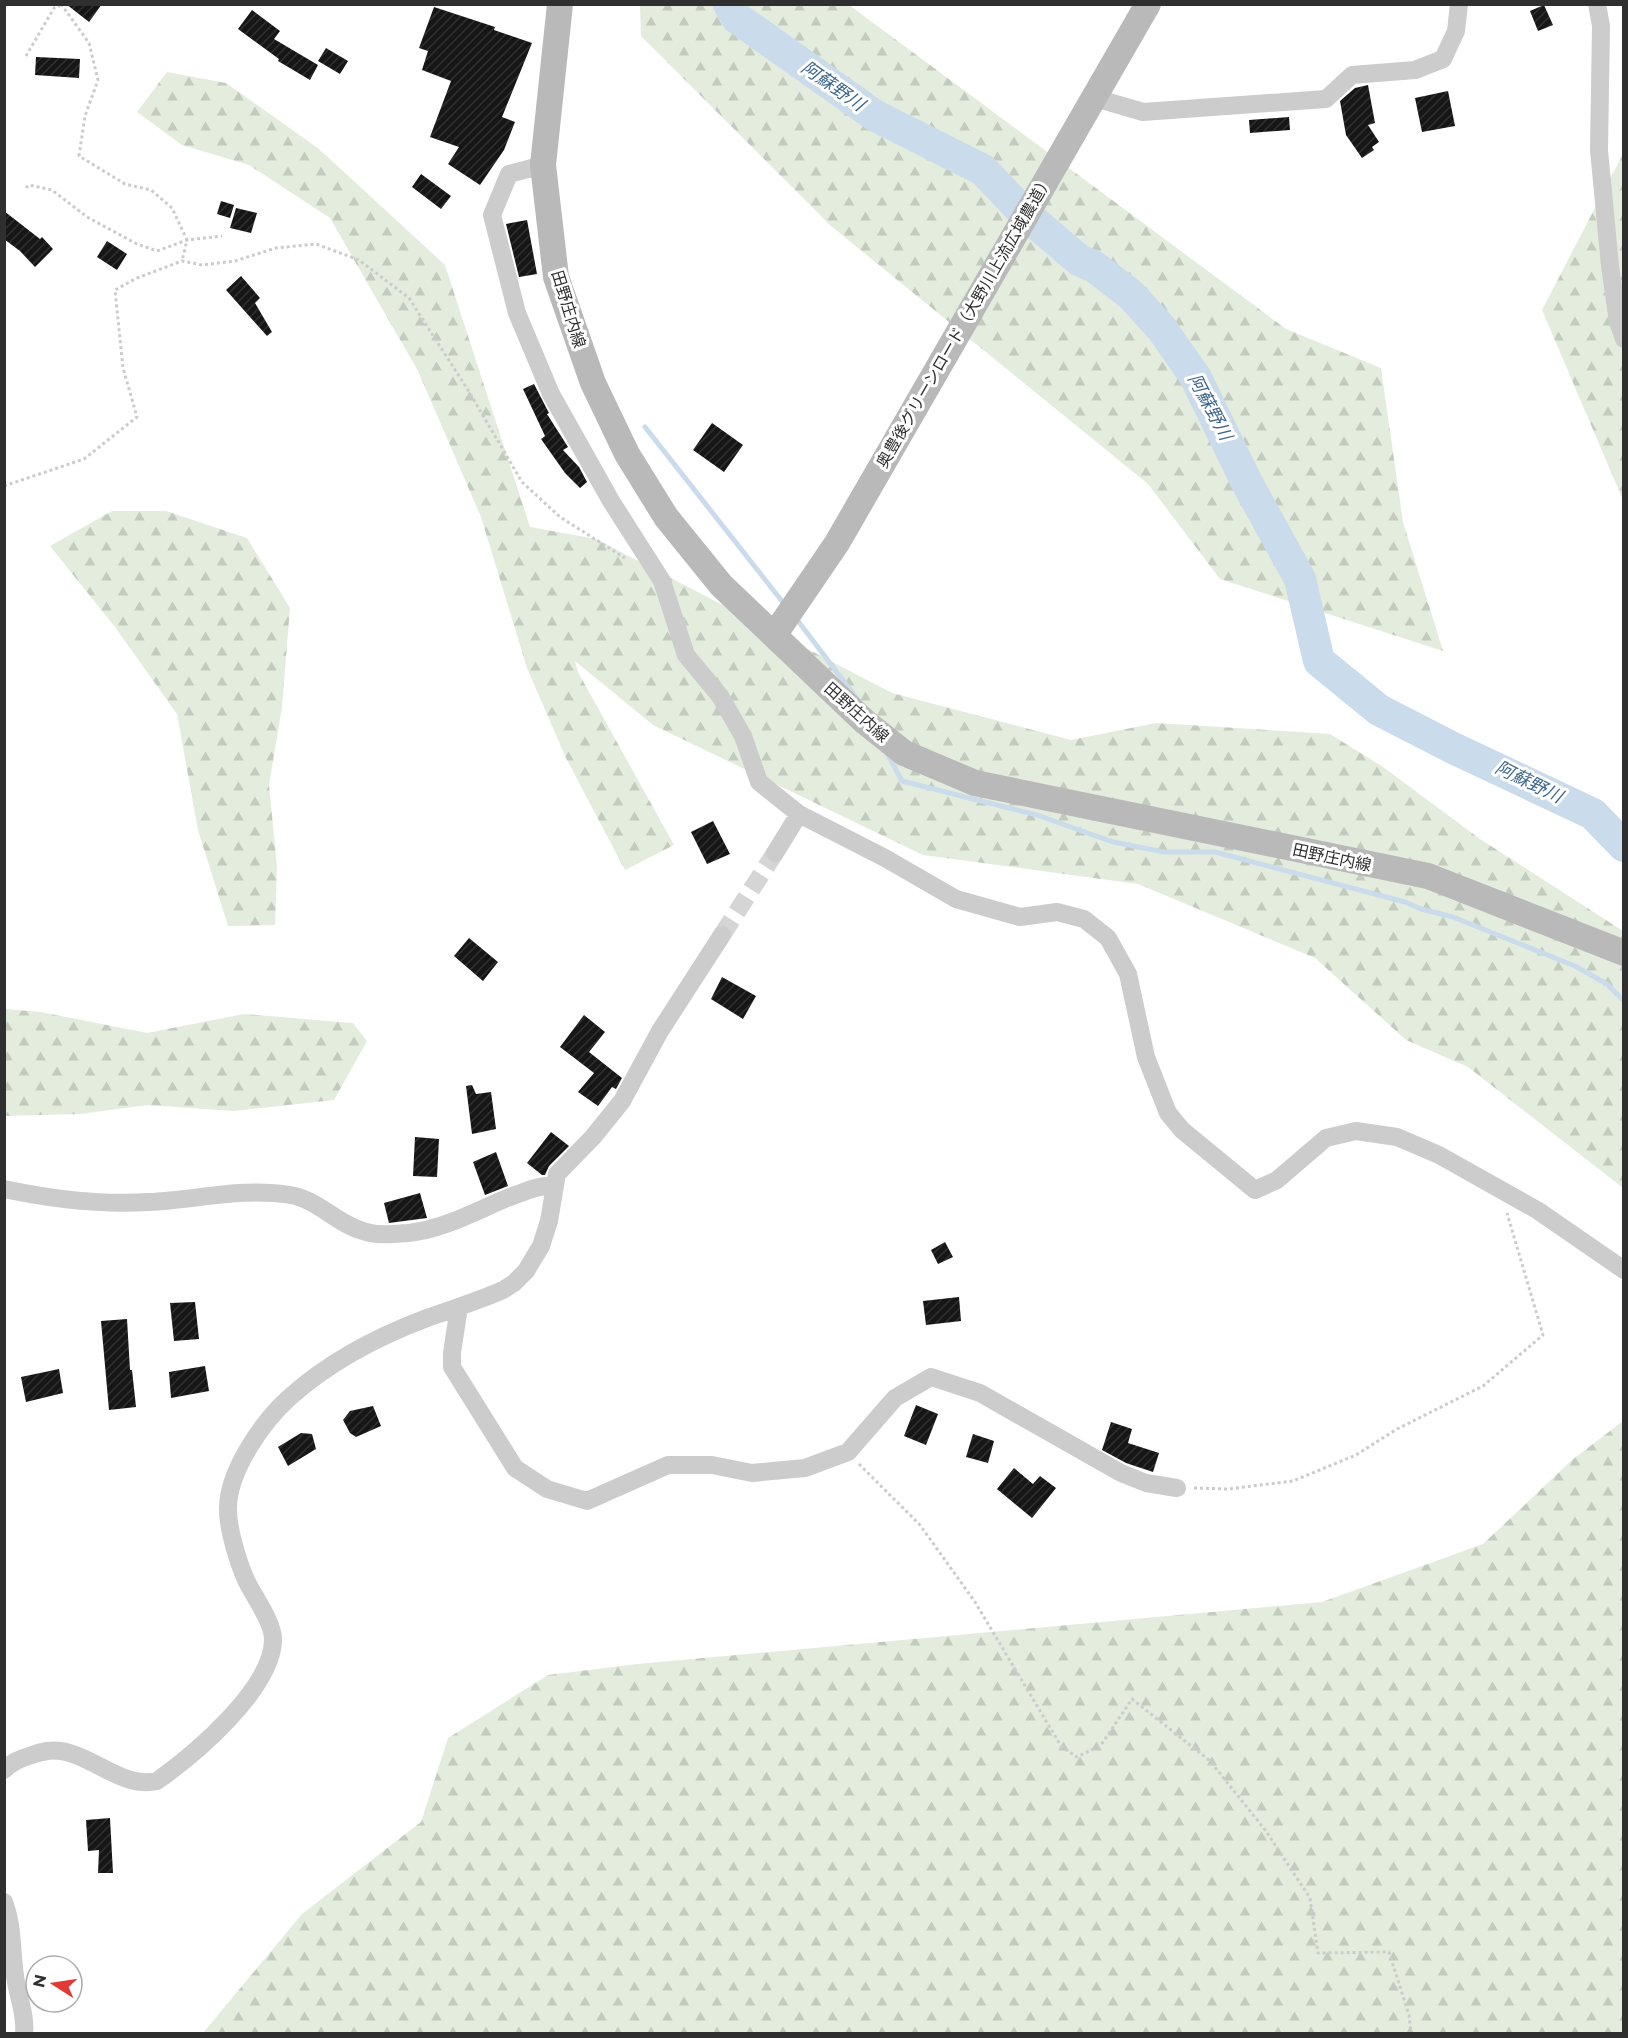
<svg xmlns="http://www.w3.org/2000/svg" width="1628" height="2038" font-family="Montserrat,'Noto Sans JP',sans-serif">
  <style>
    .forest { fill: url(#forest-firs) }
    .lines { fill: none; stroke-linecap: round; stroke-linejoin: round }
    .stream { stroke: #cadbeb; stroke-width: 5 }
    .river { stroke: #cadbeb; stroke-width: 32 }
    .building { fill: url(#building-hatch) }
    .street-tunnel { stroke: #d5d5d5; stroke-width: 18; stroke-dasharray: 18 9; stroke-linecap: butt }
    .path { stroke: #ccc; stroke-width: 3; stroke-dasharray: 3 3; stroke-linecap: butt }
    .street { stroke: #ccc; stroke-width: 18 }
    .secondary { stroke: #b9b9b9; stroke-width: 26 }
    .labels { text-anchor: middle; stroke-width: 6; stroke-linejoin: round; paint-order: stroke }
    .street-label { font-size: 16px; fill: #2f2f2f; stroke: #fff }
    .water-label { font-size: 18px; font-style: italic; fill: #3f688f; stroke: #fff }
  </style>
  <defs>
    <pattern id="forest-firs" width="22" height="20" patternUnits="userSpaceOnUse" patternTransform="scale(1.5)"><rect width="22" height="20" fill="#e3ecdd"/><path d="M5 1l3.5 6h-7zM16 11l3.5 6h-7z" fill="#c3cbbe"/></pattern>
    <pattern id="building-hatch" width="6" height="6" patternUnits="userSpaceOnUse" patternTransform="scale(1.5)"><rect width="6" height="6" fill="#161616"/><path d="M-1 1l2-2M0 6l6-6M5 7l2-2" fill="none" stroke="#303030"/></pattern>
  </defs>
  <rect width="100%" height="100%" fill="#fff"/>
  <!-- forest -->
  <path class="forest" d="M640,5H849L1286,329L1381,368L1403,522L1443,651L1220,579L1148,484L831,226L641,36Z
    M167,72L226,83L319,149L445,265L530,527L596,539L892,693L1071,740L1156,723L1330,734L1383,767L1480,839L1623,931V1188L1468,1067L1406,1040L1315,958L1138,884L923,855L653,725L575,661L578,672L674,845L625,870L566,758L527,668L481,517L418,371L330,218L249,165L182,145L137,112Z
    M1623,154V500L1542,310Z
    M112,511H166L247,538L290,608L282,707L269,785L277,867L275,925L228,926L198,830L177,714L115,627L50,546Z
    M4,1009L41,1012L147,1033L244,1014L353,1023L367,1041L334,1100L234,1111L148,1105L80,1114L5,1116Z
    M1623,1421V2033H203L302,1914L421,1822L448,1738L548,1675L637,1664L1322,1602L1483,1544L1572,1460Z"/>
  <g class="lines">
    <!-- stream -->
    <path class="stream" d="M645,427L785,605
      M795,617L858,700
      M887,753L902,781L1037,815L1113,842L1164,852H1215L1405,902L1421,909L1453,917L1575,966L1607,984L1624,1001"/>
    <!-- river -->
    <path class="river" d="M729,4L737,18L874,115L983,170L1025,214L1079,260L1095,267L1131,295L1162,329L1196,378L1246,481L1300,579L1319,661L1379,710L1453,748L1593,814L1624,846"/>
  </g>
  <!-- building -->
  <path class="building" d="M66,4H102L89,22Z
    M1544,5L1553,25L1538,31L1530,11Z
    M434,7L495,27L494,30L532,43L502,117L515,122L504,150L480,185L448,164L459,147L430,137L451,81L422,70L428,51L419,48Z
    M252,10L280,31L274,39L318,65L310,80L278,61L279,59L238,29Z
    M326,48L348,61L340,74L318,61Z
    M36,57L80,59L79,78L35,75Z
    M1368,85L1375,123L1368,125L1379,142L1372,147L1374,150L1362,158L1346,135L1340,101L1355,88Z
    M1448,91L1455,126L1422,132L1415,98Z
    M1289,117L1290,130L1250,133L1249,120Z
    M421,174L451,196L441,209L412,187Z
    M221,201L234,205L230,218L217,214Z
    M236,208L257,213L251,233L230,228Z
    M4,211L40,239L42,237L53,249L35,267L20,251L4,239Z
    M527,220L537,274L519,277L506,224Z
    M107,241L127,254L117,270L97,257Z
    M241,276L260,298L255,303L272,332L267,336L226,290Z
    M534,384L549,413L547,414L568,447L563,450L579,467L587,482L580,488L565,473L541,439L545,436L523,389Z
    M712,423L743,445L724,472L693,450Z
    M713,821L730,854L707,864L691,832Z
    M469,938L498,962L483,981L454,956Z
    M722,977L756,996L743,1019L711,999Z
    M584,1015L605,1032L589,1052L622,1078L616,1089L612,1087L598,1106L578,1092L594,1073L560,1047Z
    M472,1085L476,1094L491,1092L496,1129L472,1134L466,1086Z
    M551,1132L569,1146L549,1166L545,1175H542L527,1163Z
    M415,1137L439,1139L437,1177L413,1176Z
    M496,1152L508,1186L485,1195L473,1162Z
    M420,1193L427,1218L389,1223L384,1203Z
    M945,1242L953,1257L938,1264L931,1250Z
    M959,1297L961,1321L926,1325L923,1301Z
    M195,1302L199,1339L174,1341L170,1303Z
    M127,1319L130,1370H132L136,1407L109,1410L101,1321Z
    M205,1366L209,1391L171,1398L169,1372Z
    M59,1369L63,1393L26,1402L21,1377Z
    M916,1405L938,1414L926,1445L904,1436Z
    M373,1406L381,1426L356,1437L350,1433L343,1420L350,1411Z
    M1111,1422L1132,1429L1128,1443L1159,1453L1153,1472L1126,1463L1102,1450Z
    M301,1433L312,1434L316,1449L288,1466L278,1447Z
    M973,1434L994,1441L988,1463L966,1457Z
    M1014,1468L1033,1484L1040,1476L1056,1488L1032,1518L997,1489Z
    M110,1818L113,1873H98L99,1850L88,1851L86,1820Z"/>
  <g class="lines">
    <!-- street-tunnel -->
    <path class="street-tunnel" d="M722,935L775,853"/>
    <!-- path -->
    <path class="path" d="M61,4L89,43L98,80L85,116L79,156L125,184L151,190L172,208L187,240L182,261
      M26,56L54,8L60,6
      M26,188L29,185L52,190L87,217L137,244L157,251L187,240L222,236
      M4,486L84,459L137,417L123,368L115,290L137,278L182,261L202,265L235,261L276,248L316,244L359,260L409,298L468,390L522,482L560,517L625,558
      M859,1464L920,1525L975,1602L1061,1746L1077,1757L1101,1745L1132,1699L1210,1761L1266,1831L1310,1898L1318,1953L1389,1952L1409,2015L1411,2034
      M1194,1488L1228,1489L1293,1481L1356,1455L1397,1429L1483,1386L1543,1335L1507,1213"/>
    <!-- street -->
    <path class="street" d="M1597,4L1601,26L1599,150L1610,266L1618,322L1624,339
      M1095,98L1143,112L1326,99L1352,75L1415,70L1443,59L1456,31L1459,4
      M543,165L509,174L492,215L517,313L551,394L611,501L662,581L686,655L720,696L743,736L759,782L799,814L885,858L956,899L1020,917L1057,912L1084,919L1108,938L1128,974L1146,1057L1168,1113L1182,1130L1255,1190L1277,1180L1326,1138L1356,1131L1397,1137L1439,1155L1537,1210L1624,1270
      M775,853L799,814
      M4,1189C51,1199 102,1205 149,1202C196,1200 243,1187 290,1195C317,1199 337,1224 363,1231C377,1236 394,1234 408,1233C442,1230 476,1211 507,1198C522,1193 539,1184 555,1186
      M459,1307L452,1353V1367L515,1468L547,1489L587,1501L668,1465H712L752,1473L805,1468L848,1452L895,1398L931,1377L980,1393L1121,1473L1146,1483L1177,1488
      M4,1770C12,1762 19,1759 29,1756C34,1754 41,1752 47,1751C86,1746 118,1790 157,1781C195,1754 271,1690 273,1641C274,1623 254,1597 246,1580C238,1562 228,1529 228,1510C227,1472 263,1421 290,1397C328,1363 379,1336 427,1318C452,1309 478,1301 503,1290L514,1283L526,1271L541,1246L549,1221L557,1174L593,1137L622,1101L660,1031L722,935
      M4,1902C14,1928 11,1955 16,1982C19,1999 26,2016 24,2034"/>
    <!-- secondary -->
    <path class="secondary" d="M560,4L543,165L556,277L593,383L627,454L666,517L721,585L864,721L904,753L975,783L1428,876L1624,953
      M775,634L837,543L1148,4"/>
  </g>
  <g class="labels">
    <!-- street labels -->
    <g class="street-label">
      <text transform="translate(569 309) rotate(73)" y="6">田野庄内線</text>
      <text transform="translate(964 321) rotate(-60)" y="6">奥豊後グリーンロード（大野川上流広域農道）</text>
      <text transform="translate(857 712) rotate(42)" y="6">田野庄内線</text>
      <text transform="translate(1332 857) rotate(12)" y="6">田野庄内線</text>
    </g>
    <!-- water labels -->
    <g class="water-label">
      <text transform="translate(833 86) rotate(35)" y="6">阿蘇野川</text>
      <text transform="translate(1210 407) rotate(62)" y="6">阿蘇野川</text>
      <text transform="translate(1529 782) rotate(26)" y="6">阿蘇野川</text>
    </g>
  </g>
  <!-- border -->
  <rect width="1628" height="2038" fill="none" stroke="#2f2f2f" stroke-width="12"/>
  <!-- north arrow -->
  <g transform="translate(54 1984) rotate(282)"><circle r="28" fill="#ffffff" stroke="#acacac" stroke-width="1.5"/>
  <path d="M0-4.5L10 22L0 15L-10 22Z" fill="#e03a36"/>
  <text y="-9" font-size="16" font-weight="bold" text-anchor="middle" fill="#2f2f2f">N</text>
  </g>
</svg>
